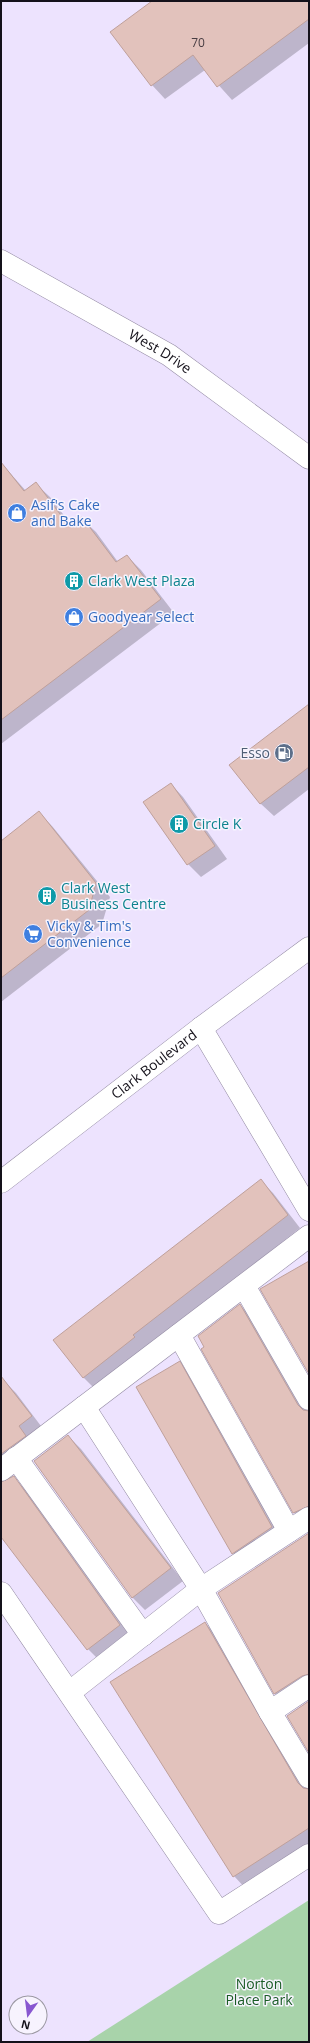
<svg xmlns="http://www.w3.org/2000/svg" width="310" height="2043" font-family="'Open Sans',sans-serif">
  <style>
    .green { fill: #a8d3aa }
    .shadow { fill: #0003 }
    .building { fill: #e2c2bc; stroke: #bfa09b }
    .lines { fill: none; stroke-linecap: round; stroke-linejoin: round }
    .minor-casing { stroke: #938aa3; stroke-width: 23 }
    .minor { stroke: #fff; stroke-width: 22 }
    .labels { text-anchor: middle; stroke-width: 3; stroke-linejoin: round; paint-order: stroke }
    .number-label { font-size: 12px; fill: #483d42 }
    .street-label { font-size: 14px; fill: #14111a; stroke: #f7f3fe }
    .shop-label { font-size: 14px; fill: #366cbe; stroke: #f7f3fe; text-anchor: start }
    .culture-label { font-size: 14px; fill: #0d838f; stroke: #f7f3fe; text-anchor: start }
    .service-label { font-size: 14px; fill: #4e5e75; stroke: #f7f3fe; text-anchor: end }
    .park-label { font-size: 14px; fill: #195c25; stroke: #f7f3fe }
  </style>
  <rect width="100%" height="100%" fill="#ede3fe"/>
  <!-- green -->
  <path class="green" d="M309,1900V2042H87Z"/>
  <!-- shadow -->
  <path class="shadow" d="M152,1H309V43L232,100L205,70L165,99L152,85Z
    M3,465L26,491L36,484L50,497L72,526L82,519L96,532L118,562L127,556L141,570L174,613L1,744V467Z
    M309,705V789L274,816L261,804L231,765Z
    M171,784L183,797L227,859L201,877L188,864Z
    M39,813L52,826L110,897L102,924L1,1002V842Z
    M261,1181L273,1193L300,1228L145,1349L96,1390L83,1377Z
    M240,1305L253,1318L306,1412H309V1524L307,1525L294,1513L203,1349Z
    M179,1363L192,1375L284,1540L245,1566L233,1553Z
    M3,1380L16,1393L44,1430L2,1478L1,1483L13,1477L26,1490L132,1638L101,1662L88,1649L1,1535V1382Z
    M68,1436L81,1449L183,1581L145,1610L132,1597Z
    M309,1534V1693L288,1706L275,1694L219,1594Z
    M205,1623L218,1636L306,1790H309V1850L246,1889L234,1876Z"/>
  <!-- building -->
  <path class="building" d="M152,1H309V19L217,87L193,55L151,86L110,32Z
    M1,462L24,491L36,482L69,526L82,517L116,562L127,555L161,599L1,720Z
    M309,704V767L260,804L229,765Z
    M171,783L215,846L187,865L143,802Z
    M39,811L96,883L89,910L1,978V841Z
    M261,1179L288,1215L133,1335L135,1337L83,1378L53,1340Z
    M309,1261V1374L260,1289Z
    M240,1304L298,1405L303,1410L309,1411V1506L293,1513L201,1349L204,1347L198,1336Z
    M180,1361L272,1527L232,1554L136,1387Z
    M1,1376L32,1416L19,1426L26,1436L1,1454Z
    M68,1435L171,1568L132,1598L34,1461Z
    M14,1476L120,1625L87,1650L1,1537V1482Z
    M309,1533V1674L302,1676L274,1694L218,1593Z
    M205,1622L298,1783L303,1788L309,1789V1828L233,1877L110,1682Z
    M309,1701V1753L287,1716Z"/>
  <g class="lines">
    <!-- minor casing -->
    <g class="minor-casing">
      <g id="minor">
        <path id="s1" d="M1,261L169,355L309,458"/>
        <path d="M201,1028L309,1210"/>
        <path id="s2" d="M1,1182L201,1028L309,948"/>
        <path d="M244,1286L309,1399"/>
        <path d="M179,1335L289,1531"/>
        <path d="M84,1407L201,1589L270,1712L309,1777"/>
        <path d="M16,1458L143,1635"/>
        <path d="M1,1470L309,1236"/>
        <path d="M1,1593L219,1913L309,1855"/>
        <path d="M70,1692L201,1589L309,1518"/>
        <path d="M270,1712L309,1686"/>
      </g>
    </g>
    <!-- minor -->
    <use href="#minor" class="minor"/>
  </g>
  <!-- icons -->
  <defs>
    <g id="shop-disc" transform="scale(1)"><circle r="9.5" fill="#3f7fe0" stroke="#f7f3fe"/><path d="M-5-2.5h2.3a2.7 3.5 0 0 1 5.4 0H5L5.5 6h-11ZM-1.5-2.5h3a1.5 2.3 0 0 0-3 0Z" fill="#fff"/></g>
    <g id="building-disc" transform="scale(1)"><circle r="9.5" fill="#0f9aa8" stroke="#f7f3fe"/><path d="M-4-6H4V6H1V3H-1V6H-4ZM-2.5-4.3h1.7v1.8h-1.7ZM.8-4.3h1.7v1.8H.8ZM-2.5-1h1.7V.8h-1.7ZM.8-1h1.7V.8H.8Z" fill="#fff"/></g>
    <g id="fuel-disc" transform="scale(1)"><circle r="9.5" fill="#5c6f8a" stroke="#f7f3fe"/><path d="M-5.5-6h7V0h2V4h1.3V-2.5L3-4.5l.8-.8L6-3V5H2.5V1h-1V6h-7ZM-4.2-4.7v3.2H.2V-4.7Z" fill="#fff"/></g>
    <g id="supermarket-disc" transform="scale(1)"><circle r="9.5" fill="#3f7fe0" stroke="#f7f3fe"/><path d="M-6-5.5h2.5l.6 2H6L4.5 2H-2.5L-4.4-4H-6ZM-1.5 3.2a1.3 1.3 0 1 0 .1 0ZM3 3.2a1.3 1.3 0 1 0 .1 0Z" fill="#fff"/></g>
  </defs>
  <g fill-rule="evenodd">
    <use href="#shop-disc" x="17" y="513"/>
    <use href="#building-disc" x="74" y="581"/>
    <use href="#shop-disc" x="74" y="617"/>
    <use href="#fuel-disc" x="284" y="753"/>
    <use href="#building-disc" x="179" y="824"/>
    <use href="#building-disc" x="47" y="896"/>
    <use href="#supermarket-disc" x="33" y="934"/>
  </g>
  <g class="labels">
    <!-- number labels -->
    <g class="number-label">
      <text x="198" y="47">70</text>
    </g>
    <!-- street labels -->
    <g class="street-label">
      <text dy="5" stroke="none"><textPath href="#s1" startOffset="183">West Drive</textPath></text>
      <text dy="5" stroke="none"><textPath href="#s2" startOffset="193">Clark Boulevard</textPath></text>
    </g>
    <!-- shop labels -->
    <g class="shop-label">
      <text x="31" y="510">Asif's Cake<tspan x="31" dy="16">and Bake</tspan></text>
      <text x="88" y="622">Goodyear Select</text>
      <text x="47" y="931">Vicky &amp; Tim's<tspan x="47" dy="16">Convenience</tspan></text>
    </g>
    <!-- culture labels -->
    <g class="culture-label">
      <text x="88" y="586">Clark West Plaza</text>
      <text x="193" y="829">Circle K</text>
      <text x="61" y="893">Clark West<tspan x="61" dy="16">Business Centre</tspan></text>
    </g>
    <!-- service labels -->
    <g class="service-label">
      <text x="270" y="758">Esso</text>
    </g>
    <!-- park labels -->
    <g class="park-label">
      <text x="259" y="1989">Norton<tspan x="259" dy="16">Place Park</tspan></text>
    </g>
  </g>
  <!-- border -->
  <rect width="310" height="2043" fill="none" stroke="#14111a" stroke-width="4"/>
  <!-- north arrow -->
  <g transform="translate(28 2015) rotate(194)"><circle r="19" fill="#f7f3fe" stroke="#9c99a3"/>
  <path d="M0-3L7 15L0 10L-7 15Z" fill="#8857d0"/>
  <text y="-6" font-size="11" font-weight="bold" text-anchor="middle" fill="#14111a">N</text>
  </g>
</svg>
